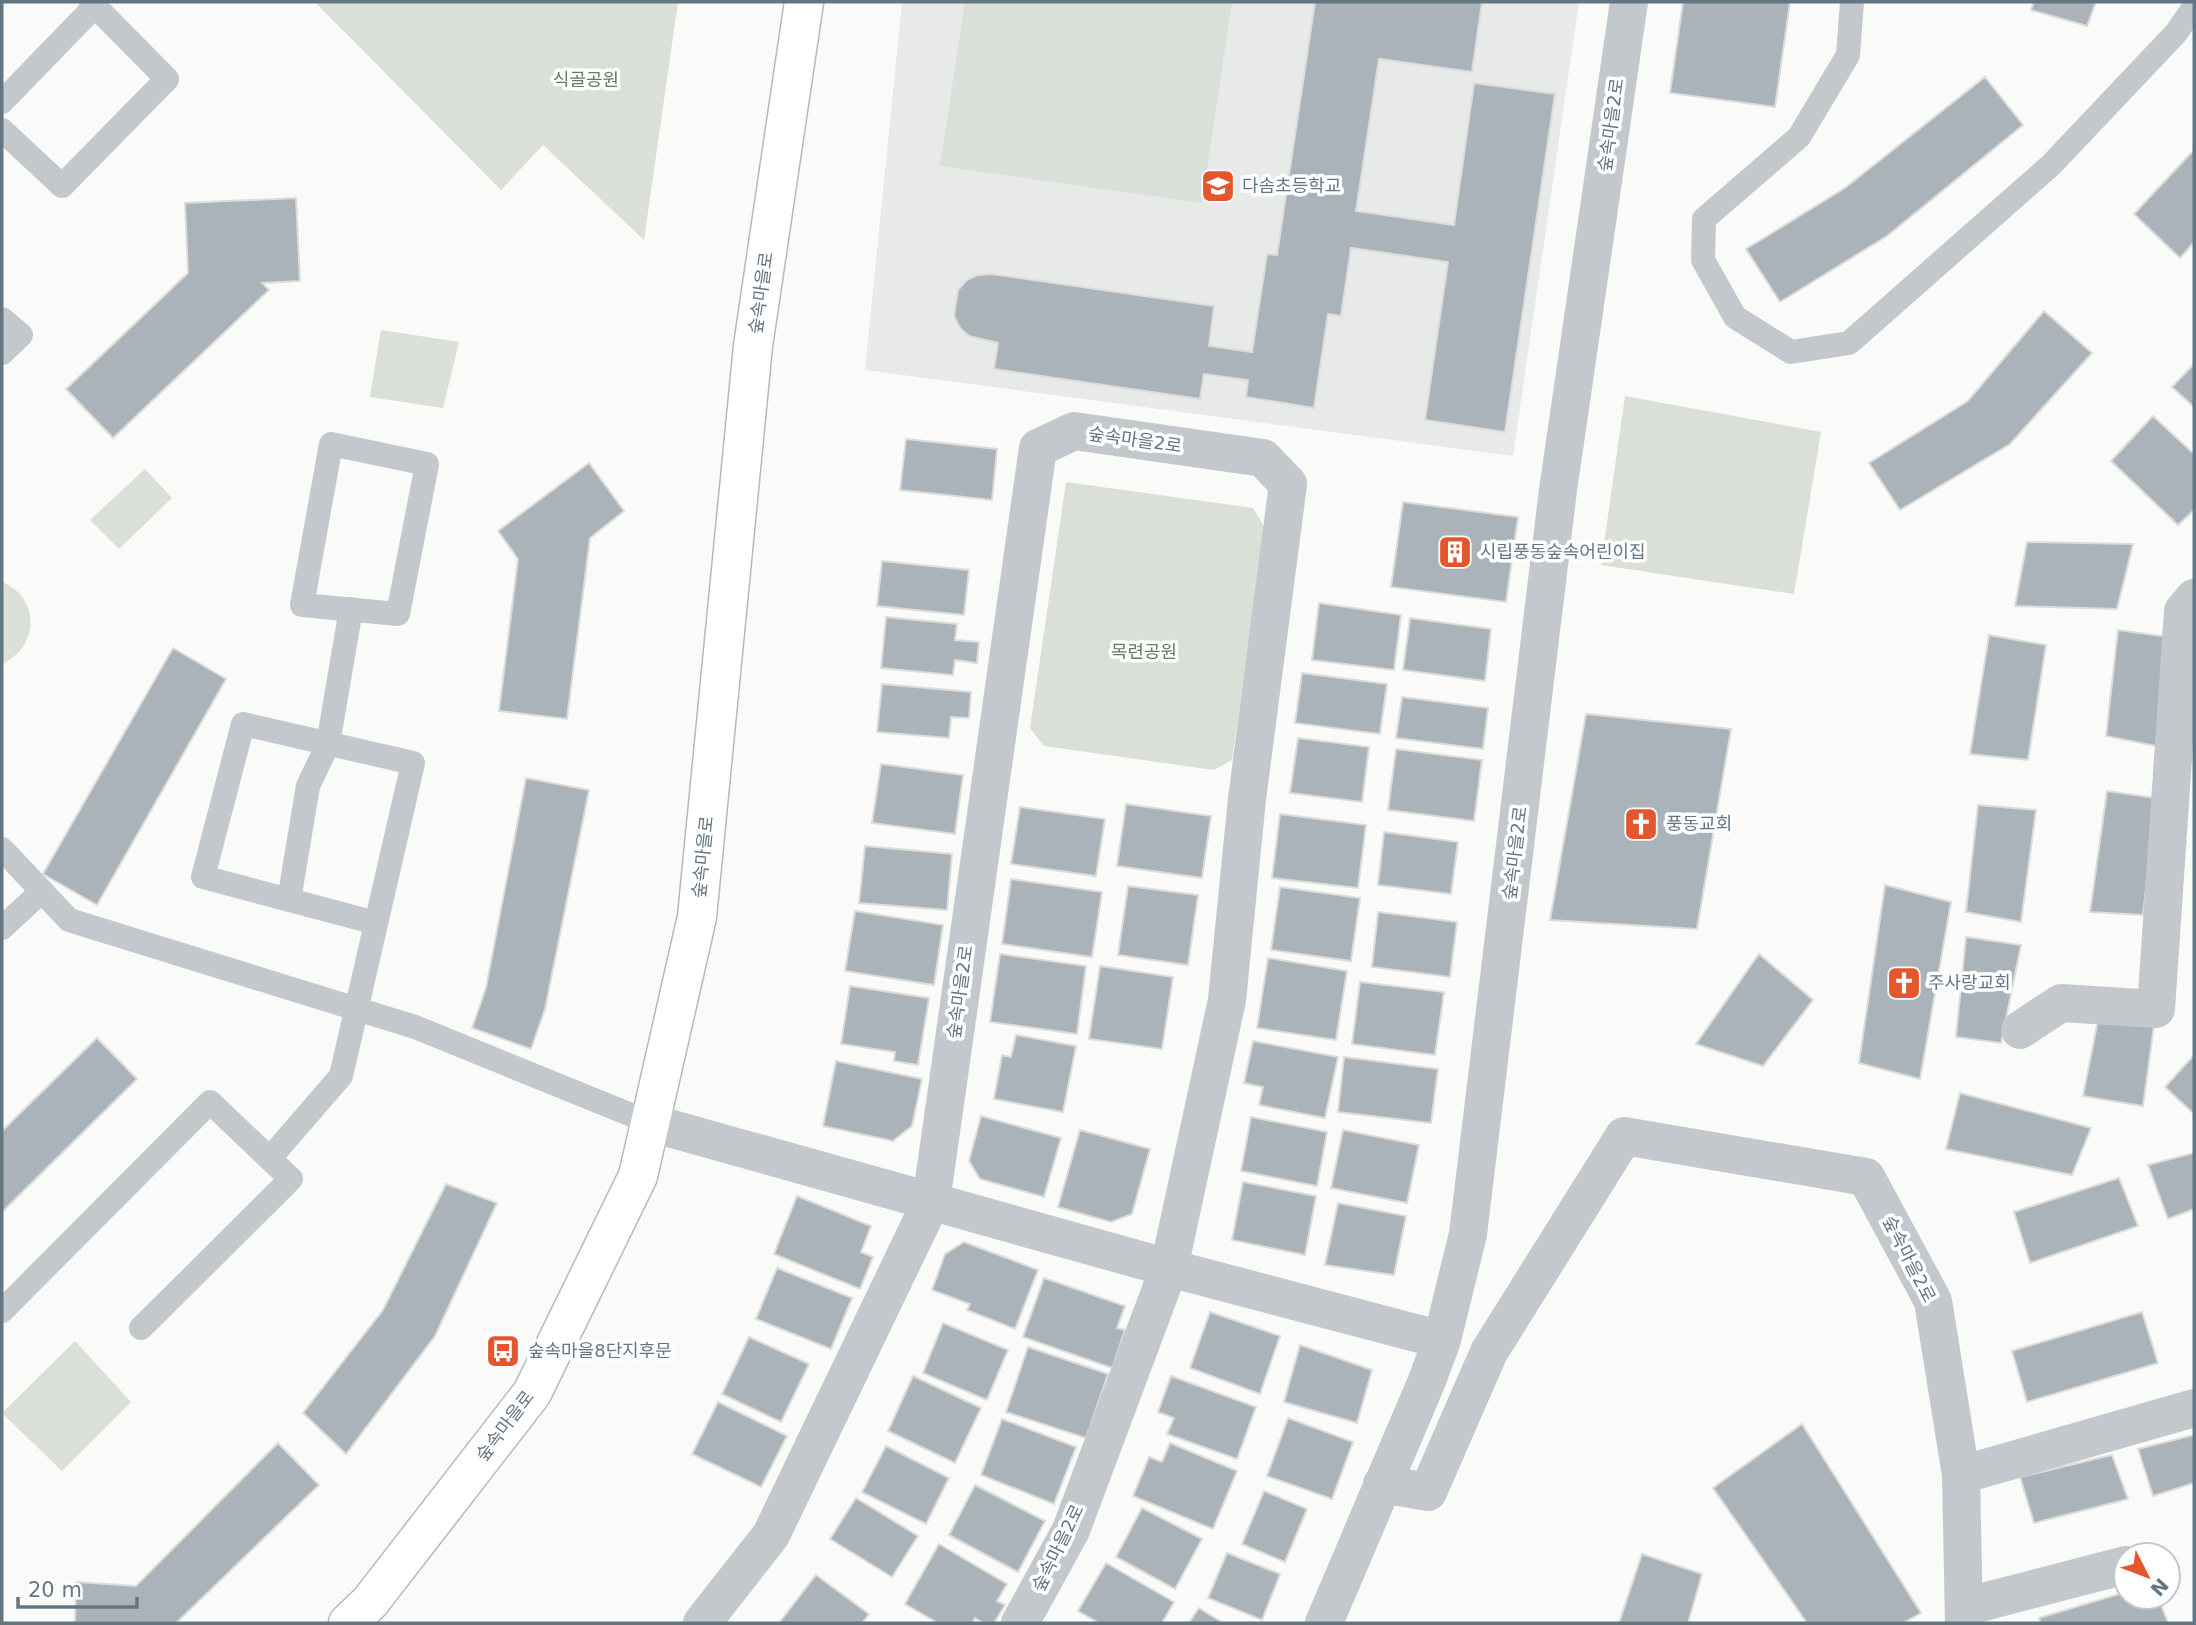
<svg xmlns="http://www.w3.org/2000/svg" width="2196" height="1625" font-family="'DejaVu Sans','Noto Sans KR',sans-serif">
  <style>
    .built { fill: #e8e9e9 }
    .green { fill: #dadfd7 }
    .building { fill: #aab3b9; stroke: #dcdcda; stroke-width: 2 }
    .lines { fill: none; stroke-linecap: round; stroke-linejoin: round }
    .secondary-casing { stroke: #b3babf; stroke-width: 41 }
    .service { stroke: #c3c8cc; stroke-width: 24 }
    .minor { stroke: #c3c8cc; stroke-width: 38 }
    .secondary { stroke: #fff; stroke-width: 38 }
    .labels { text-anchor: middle; stroke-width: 7; stroke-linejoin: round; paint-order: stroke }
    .park-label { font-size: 18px; fill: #687a64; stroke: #fff }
    .street-label { font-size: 18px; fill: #657683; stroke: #fff }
    .poi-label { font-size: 18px; fill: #657683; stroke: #fff; text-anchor: start }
  </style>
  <rect width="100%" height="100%" fill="#fafaf8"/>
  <!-- built -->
  <path class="built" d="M902,2H1579L1513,456L865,370Z"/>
  <!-- green -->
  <path class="green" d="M315,2H678L644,240L543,145L501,190Z
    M965,2H1232L1202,203L940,166Z
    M381,330L459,342L443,408L370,397Z
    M1625,396L1821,432L1794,594L1601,565Z
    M145,469L172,498L119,549L90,520Z
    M1066,482L1253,508L1265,528L1232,760L1214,770L1044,746L1030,728Z
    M2,582C42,598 38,648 2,664Z
    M75,1341L131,1402L62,1471L2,1413Z"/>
  <!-- building -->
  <path class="building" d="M1315,2H1482L1472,72L1379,59L1356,211L1454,225L1474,83L1555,94L1505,432L1425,420L1448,262L1351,248L1341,316L1328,314L1314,408L1246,397L1248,380L1204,374L1200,399L994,369L998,343L969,336L960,328L954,316L958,290L967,280L978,275L992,274L1214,306L1209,346L1252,352L1267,254L1277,255Z
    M1683,2H1790L1775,107L1670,93Z
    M2034,2H2096L2087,26L2031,10Z
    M1985,77L2023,125L1887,236L1780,302L1746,249L1845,188Z
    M2194,150V242L2180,258L2134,214Z
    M296,198L300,281L262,283L269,290L113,438L66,389L188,273L185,203Z
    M2044,311L2092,353L2010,444L1900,510L1869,463L1968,401Z
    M2194,364V407L2172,387Z
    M2153,416L2194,454V510L2178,525L2111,461Z
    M906,439L997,449L992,500L900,490Z
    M589,463L624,511L590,538L567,719L499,711L518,559L498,531Z
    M1403,502L1518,517L1506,602L1391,587Z
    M2027,542L2133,544L2117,609L2015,606Z
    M882,561L969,570L964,615L877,606Z
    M1319,603L1401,615L1394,670L1312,660Z
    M886,617L957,624L955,640L979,642L977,663L955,660L953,675L881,668Z
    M1410,618L1491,629L1485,681L1403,670Z
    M2118,630L2169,637L2156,746L2106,736Z
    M1989,635L2046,645L2028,760L1970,754Z
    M173,648L226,679L97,905L43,874Z
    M1302,673L1387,684L1380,734L1295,723Z
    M882,684L971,692L969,718L951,717L949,738L877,732Z
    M1402,697L1488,708L1483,749L1396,738Z
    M1586,714L1731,729L1697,929L1550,920Z
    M1298,738L1369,747L1362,802L1290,793Z
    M1396,749L1482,760L1474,821L1388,810Z
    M881,764L963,775L955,834L872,823Z
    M526,778L589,790L545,1009L531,1049L472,1028L486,988Z
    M2107,791L2156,798L2143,915L2090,912Z
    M1126,804L1211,816L1202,878L1117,866Z
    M1978,805L2036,810L2021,922L1966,912Z
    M1020,807L1105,819L1096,876L1011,864Z
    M1280,814L1366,825L1358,888L1272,878Z
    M1384,832L1458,842L1451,894L1378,885Z
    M865,846L952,854L947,910L859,903Z
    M1011,879L1102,892L1092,957L1002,944Z
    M1885,885L1951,902L1920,1079L1859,1063Z
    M1128,886L1198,895L1188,965L1118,955Z
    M1280,887L1360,898L1351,961L1271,950Z
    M855,911L943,925L934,985L845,971Z
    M1378,912L1457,922L1450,977L1372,967Z
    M1966,937L2021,945L2001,1043L1956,1037Z
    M1000,954L1086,966L1077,1034L990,1022Z
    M1759,954L1813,1000L1763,1066L1696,1044Z
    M1268,958L1347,971L1336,1040L1257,1028Z
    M1100,966L1173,977L1162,1049L1089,1039Z
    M1360,982L1444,992L1435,1055L1352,1044Z
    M850,986L929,998L918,1065L894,1061L895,1052L841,1044Z
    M2099,1015L2154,1025L2143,1106L2083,1096Z
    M1016,1035L1076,1046L1063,1112L994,1099L1002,1055L1011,1057Z
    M97,1038L137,1079L2,1212V1131Z
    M1253,1041L1338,1057L1325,1118L1259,1105L1263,1087L1244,1083Z
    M2194,1055V1114L2165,1087Z
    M1344,1057L1438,1069L1431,1123L1338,1112Z
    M836,1061L922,1079L912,1126L893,1141L823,1126Z
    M1960,1093L2091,1128L2072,1175L1946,1149Z
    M981,1116L1061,1138L1044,1197L980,1179L969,1161Z
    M1251,1117L1327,1132L1317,1186L1241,1171Z
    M1080,1130L1150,1149L1132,1214L1111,1222L1058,1207Z
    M1343,1130L1419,1145L1407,1203L1331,1188Z
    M2194,1153V1209L2168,1219L2148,1165Z
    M2119,1178L2138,1226L2030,1263L2014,1212Z
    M1243,1182L1316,1196L1305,1255L1232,1240Z
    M446,1184L497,1203L435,1336L346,1454L303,1413L383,1310Z
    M797,1196L871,1226L861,1252L873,1257L860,1289L774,1254Z
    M1338,1203L1406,1216L1394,1275L1325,1265Z
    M964,1242L1038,1270L1015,1329L967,1310L970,1304L932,1290L945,1254Z
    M777,1268L852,1298L831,1349L756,1319Z
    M1044,1278L1125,1306L1117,1328L1125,1330L1112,1368L1023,1337Z
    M1210,1312L1280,1336L1260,1394L1190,1368Z
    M2142,1312L2158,1363L2027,1402L2012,1351Z
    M943,1323L1008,1350L987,1400L923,1373Z
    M749,1337L809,1364L781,1422L722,1394Z
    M1300,1345L1372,1370L1357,1423L1284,1402Z
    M1028,1347L1108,1374L1086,1438L1006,1412Z
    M913,1376L981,1408L955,1463L888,1431Z
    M1171,1376L1256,1407L1237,1459L1167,1434L1174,1418L1158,1412Z
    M718,1402L787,1436L761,1487L692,1454Z
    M1288,1418L1353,1442L1332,1499L1267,1476Z
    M1002,1419L1076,1447L1054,1504L981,1475Z
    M1802,1424L1921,1613L1903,1623H1807L1713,1488Z
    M2194,1435V1483L2153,1496L2138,1449Z
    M278,1443L319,1485L176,1623H75L76,1582L136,1586Z
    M1170,1443L1237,1471L1213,1529L1133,1496L1149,1457L1162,1462Z
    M886,1446L949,1478L926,1524L862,1492Z
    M2112,1455L2128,1499L2034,1523L2020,1477Z
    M975,1485L1045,1521L1018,1572L949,1535Z
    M1264,1491L1307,1509L1285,1562L1242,1544Z
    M856,1498L918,1536L892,1577L830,1539Z
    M1142,1508L1202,1539L1175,1589L1116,1557Z
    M939,1544L1007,1584L997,1601L1005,1605L994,1623H984L975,1618L972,1623H938L905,1604Z
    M1227,1553L1280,1574L1262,1620L1208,1598Z
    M1642,1554L1702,1574L1688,1623H1619Z
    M1106,1563L1174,1602L1162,1623H1099L1078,1611Z
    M816,1575L869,1614L862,1623H779Z
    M2126,1592V1597H2158L2168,1623H2041L2039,1618Z
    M1199,1608L1223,1623H1189Z"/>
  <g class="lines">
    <!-- secondary casing -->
    <g class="secondary-casing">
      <path id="secondary" d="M348,1623L370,1602L532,1393L638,1176L697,917L753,346L804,2"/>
    </g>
    <!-- service -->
    <path class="service" d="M1852,2L1848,55L1799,137L1704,219L1703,260L1735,317L1791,352L1849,343L2051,165L2176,33L2194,7
      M2,102L95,6
      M2,130L62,186L167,79L91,2
      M2,319L21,335L2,353
      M331,444L427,464L398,614L302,605Z
      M2,849L69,920L415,1027L651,1123
      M289,900L308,786L328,744L351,609
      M2,928L42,891
      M271,1157L341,1076L413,763L243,724L203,877L376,923
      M2,1311L210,1102L291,1179L141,1328"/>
    <!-- minor -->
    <path class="minor" d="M2020,1030L2061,1003L2156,1009L2183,611L2194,598
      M651,1123L1169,1268L1442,1340
      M1961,1475L2194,1408
      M1382,1484L1428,1492L1489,1352L1624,1136L1866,1177L1933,1301L1961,1475L1964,1623
      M1964,1607L2126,1565
      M702,1623L771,1535L931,1202L1038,448L1074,431L1263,458L1288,484L1247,799L1227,1000L1169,1268L1071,1530L1020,1623
      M1324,1623L1426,1383L1442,1340L1468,1234L1558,490L1629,2"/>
    <!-- secondary -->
    <use href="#secondary" class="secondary"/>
  </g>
  <!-- icons -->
  <defs>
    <g id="school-square" transform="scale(1.75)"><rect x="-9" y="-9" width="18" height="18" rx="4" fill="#e4572e" stroke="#fff"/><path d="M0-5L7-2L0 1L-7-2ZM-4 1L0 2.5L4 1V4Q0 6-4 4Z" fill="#fff"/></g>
    <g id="building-square" transform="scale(1.75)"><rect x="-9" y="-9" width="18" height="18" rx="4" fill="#e4572e" stroke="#fff"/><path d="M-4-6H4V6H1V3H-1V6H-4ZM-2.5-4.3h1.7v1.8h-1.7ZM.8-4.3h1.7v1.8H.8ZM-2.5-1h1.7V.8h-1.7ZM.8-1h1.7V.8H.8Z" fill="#fff"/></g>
    <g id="church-square" transform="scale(1.75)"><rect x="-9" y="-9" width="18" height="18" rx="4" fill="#e4572e" stroke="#fff"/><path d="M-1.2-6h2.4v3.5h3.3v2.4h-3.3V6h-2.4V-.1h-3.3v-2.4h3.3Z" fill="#fff"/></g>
    <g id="bus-square" transform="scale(1.75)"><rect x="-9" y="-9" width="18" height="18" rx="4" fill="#e4572e" stroke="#fff"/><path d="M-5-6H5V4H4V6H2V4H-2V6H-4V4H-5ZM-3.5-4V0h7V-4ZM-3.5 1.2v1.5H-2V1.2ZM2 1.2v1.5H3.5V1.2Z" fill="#fff"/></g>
  </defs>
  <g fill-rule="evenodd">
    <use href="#school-square" x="1218" y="186"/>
    <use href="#building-square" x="1455" y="552"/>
    <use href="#church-square" x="1641" y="824"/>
    <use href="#church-square" x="1904" y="983"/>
    <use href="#bus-square" x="503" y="1351"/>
  </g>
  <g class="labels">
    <!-- park labels -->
    <g class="park-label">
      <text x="586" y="86">식골공원</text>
      <text x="1144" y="658">목련공원</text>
    </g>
    <!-- street labels -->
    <g class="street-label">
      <text transform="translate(1611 125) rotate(-82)" y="6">숲속마을2로</text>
      <text transform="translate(761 293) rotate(-82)" y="6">숲속마을로</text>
      <text transform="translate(1135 440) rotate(8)" y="6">숲속마을2로</text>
      <text transform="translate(1515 853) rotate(-83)" y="6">숲속마을2로</text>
      <text transform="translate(703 857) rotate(-84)" y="6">숲속마을로</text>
      <text transform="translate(960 992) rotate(-82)" y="6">숲속마을2로</text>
      <text transform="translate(1909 1259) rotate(63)" y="6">숲속마을2로</text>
      <text transform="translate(505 1426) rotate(-53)" y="6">숲속마을로</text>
      <text transform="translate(1058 1548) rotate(-64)" y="6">숲속마을2로</text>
    </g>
    <!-- poi labels -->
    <g class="poi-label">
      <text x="1242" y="192">다솜초등학교</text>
      <text x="1480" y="558">시립풍동숲속어린이집</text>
      <text x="1666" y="830">풍동교회</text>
      <text x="1928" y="989">주사랑교회</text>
      <text x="528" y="1357">숲속마을8단지후문</text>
    </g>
  </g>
  <!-- border -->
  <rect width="2196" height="1625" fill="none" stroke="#657683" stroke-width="7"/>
  <!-- north arrow -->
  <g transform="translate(2147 1576) rotate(132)"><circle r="33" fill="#ffffff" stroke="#c1c8cd" stroke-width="2"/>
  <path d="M0-5L12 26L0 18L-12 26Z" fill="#e4572e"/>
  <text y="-10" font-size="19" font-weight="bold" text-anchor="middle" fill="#657683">N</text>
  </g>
  <!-- scale -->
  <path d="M18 1597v10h119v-10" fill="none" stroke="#657683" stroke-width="3.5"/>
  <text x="28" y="1597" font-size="21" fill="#657683" stroke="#ffffff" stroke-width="5" paint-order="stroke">20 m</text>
</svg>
